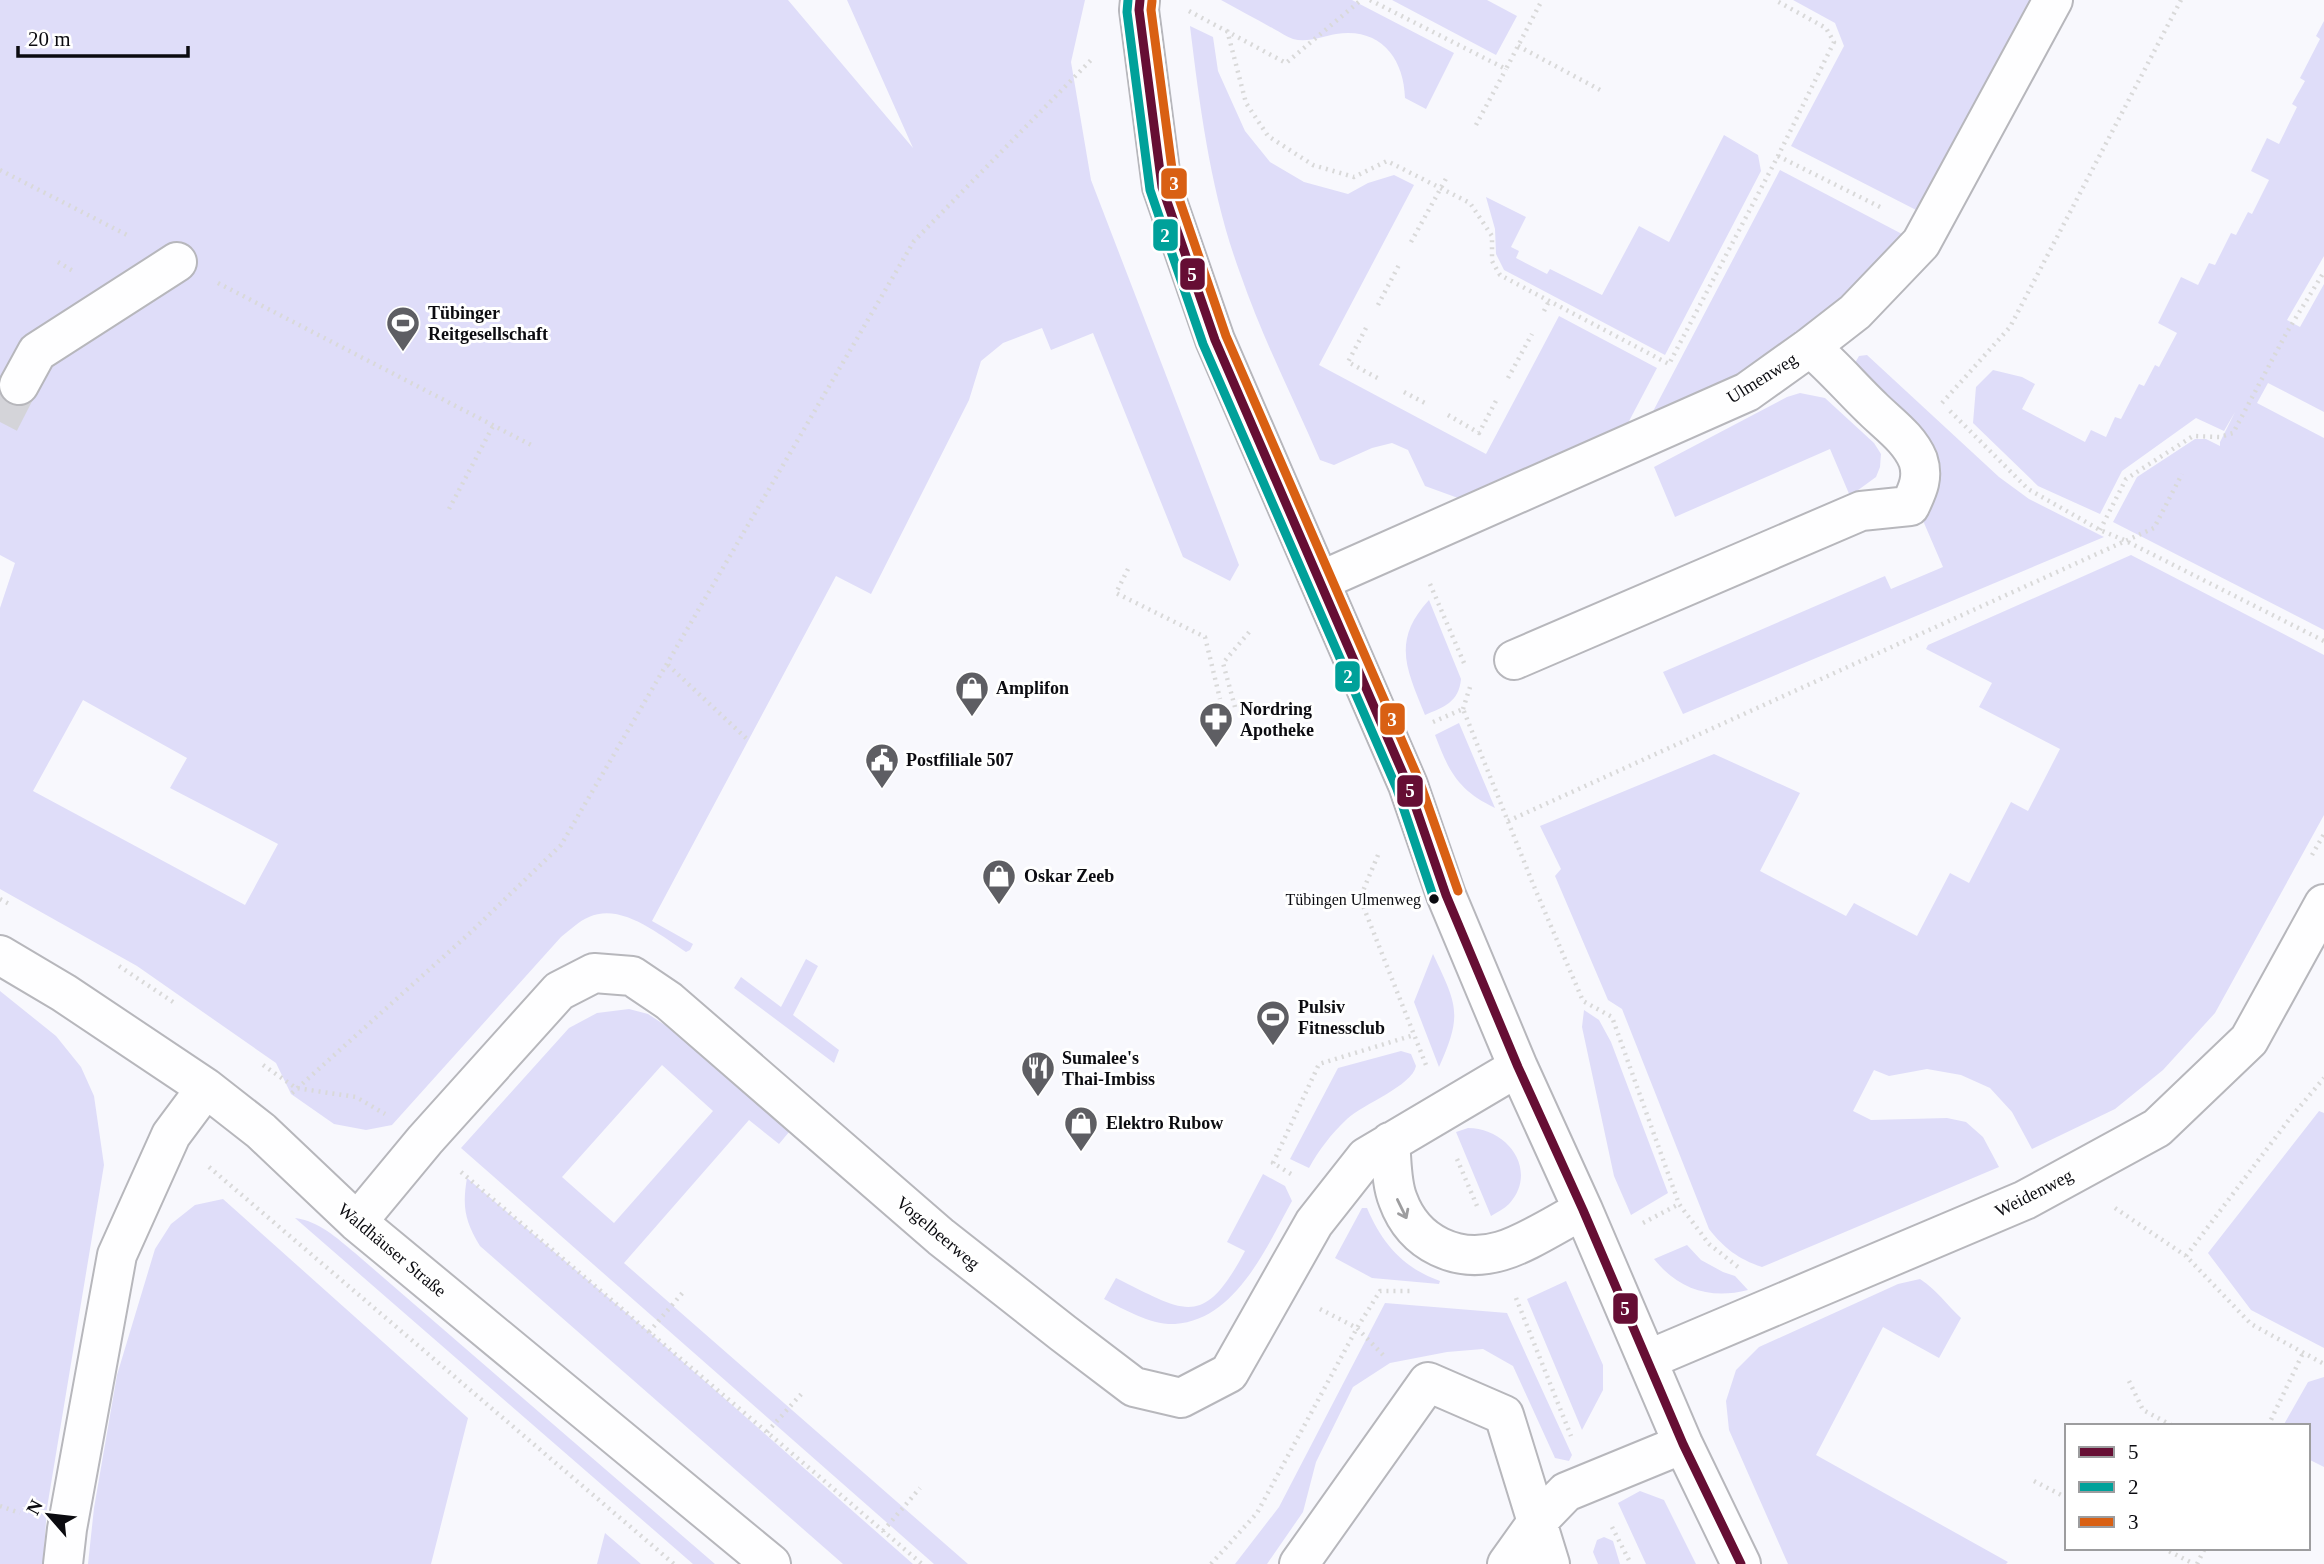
<svg xmlns="http://www.w3.org/2000/svg" width="2324" height="1564" font-family="Georgia,serif">
  <style>
    .green { fill: #dfddf9; fill-rule: evenodd }
    .lines { fill: none; stroke-linecap: round; stroke-linejoin: round }
    .minor-tunnel { stroke: #d4d4d9; stroke-width: 38; stroke-dasharray: 38 19; stroke-linecap: butt }
    .minor-casing { stroke: #b7b7bc; stroke-width: 42 }
    .path { stroke: #d9d9d9; stroke-width: 4.5; stroke-dasharray: 2 5; stroke-linecap: butt }
    .minor { stroke: #fefeff; stroke-width: 38 }
    .bus-1-casing { stroke: #fff; stroke-width: 14 }
    .bus-2-casing { stroke: #fff; stroke-width: 14 }
    .bus-3-casing { stroke: #fff; stroke-width: 14 }
    .bus-1 { stroke: #660e34; stroke-width: 9 }
    .bus-2 { stroke: #00a19a; stroke-width: 9 }
    .bus-3 { stroke: #d96013; stroke-width: 9 }
    .oneway { stroke: #9d9d9f }
    .bus-dot { fill: #0b0b10; stroke: #fff; stroke-width: 2.5 }
    .labels { text-anchor: middle; stroke-width: 6; stroke-linejoin: round; paint-order: stroke }
    .bus-label { font-size: 16px; fill: #0b0b10; stroke: #fff; text-anchor: end }
    .poi-label { font-size: 18px; font-weight: bold; fill: #0b0b10; stroke: #fff; text-anchor: start }
    .street-label { font-size: 18px; fill: #0b0b10; stroke: #fff }
    .line-badge { stroke: #fff; stroke-width: 2.5 }
    .badge-label { font-size: 19px; text-anchor: middle; font-weight: bold; fill: #fff }
  </style>
  <rect width="100%" height="100%" fill="#f8f8fd"/>
  <!-- green -->
  <path class="green" d="M0,0H788L913,148L847,0H1085L1071,62L1091,180L1239,565L1230,581L1183,557L1093,333L1051,350L1042,328L1003,343L981,361L969,400L871,594L836,576L652,921L693,944L690,950L686,952C660,935 621,902 589,917C579,921 570,930 561,937L392,1125L366,1130L334,1124L291,1094L276,1063L137,966L0,889V608L15,563L0,555ZM83,700L187,758L170,788L278,844L245,905L33,791Z
    M1221,0H1352L1454,53L1426,109L1405,98C1404,58 1380,27 1336,34C1323,36 1308,43 1293,39C1287,37 1280,32 1274,29C1256,19 1239,10 1221,0Z
    M1392,0H1487L1517,16L1496,55Z
    M1793,0H2032L1920,212L1791,146L1844,46L1835,23Z
    M2324,21V256L2287,320L2300,327L2324,284V412L2268,383L2257,403L2324,438V630L2113,522L2137,477L2195,439H2206L2220,446V442L2235,412L2224,431L2196,418L2122,471L2100,514L2038,486L1973,423L1976,387L1993,370L2022,377L2035,384L2022,409L2085,442L2091,430L2106,437L2115,417L2121,419L2139,384L2144,386L2155,365L2159,367L2177,333L2158,323L2181,277L2198,285L2209,263L2215,265L2231,233L2236,235L2248,212L2252,214L2269,180L2251,171L2267,138L2279,144L2297,107L2292,104L2305,81L2300,78L2320,39L2316,36Z
    M1190,26L1213,37L1218,71L1245,131L1270,162L1304,182L1348,194L1368,183L1394,175L1414,185L1319,365L1486,454L1559,316L1657,368L1627,425L1458,498L1425,486L1408,450L1392,443L1372,448L1334,465L1320,460C1293,398 1262,337 1240,273C1211,194 1200,109 1190,26Z
    M1724,135L1758,155L1761,171L1665,355L1504,270L1496,254L1495,229L1486,197L1526,217L1511,247L1519,251L1516,258L1547,274L1550,269L1602,295L1639,226L1669,242Z
    M1780,170L1902,234L1871,278L1779,355L1649,419Z
    M1867,355L1999,477L2029,499L2104,537L1683,714L1663,672L1885,576L1891,589L1943,567L1921,516V489L1852,368L1859,356Z
    M1800,393L1825,398L1874,443L1881,454L1880,467L1876,477L1850,496L1830,449L1675,517L1654,467L1787,397Z
    M2131,555L2324,655V815L2215,1013L2163,1070L2115,1109L2032,1149L2012,1112L1990,1088L1961,1075L1927,1069L1889,1076L1874,1070L1853,1111L1871,1120L1947,1118L1966,1122L1983,1137L1999,1167L1762,1267C1738,1259 1724,1248 1709,1229L1622,1009L1608,1000L1555,876L1561,869L1540,826L1714,754L1800,793L1760,871L1846,916L1854,903L1917,936L1950,873L1969,883L2011,802L2028,811L2060,749L1979,707L1992,683L1926,649L1928,645Z
    M1429,600L1461,679C1459,702 1444,707 1425,715C1407,670 1391,641 1429,600Z
    M1459,723L1495,808C1458,790 1449,772 1435,735Z
    M1433,954C1457,1005 1463,1014 1439,1067L1414,1002Z
    M806,959L818,966L793,1015L839,1050L834,1063L734,988L741,977L781,1007Z
    M0,991L56,1036L81,1067L94,1096L104,1165L47,1508L43,1564H0Z
    M629,1009L648,1014L674,1031L789,1132L779,1144L749,1120L624,1263L968,1564H934L461,1148L569,1028L597,1013ZM662,1065L713,1111L614,1223L562,1177Z
    M1584,1010L1599,1020L1611,1042L1668,1193L1631,1215L1614,1176L1582,1027Z
    M1401,1051L1411,1054L1416,1066C1412,1086 1363,1104 1347,1119C1331,1134 1319,1150 1309,1168L1290,1159L1338,1068Z
    M2319,1111L2324,1113V1348L2251,1310L2208,1253Z
    M1468,1128C1508,1128 1539,1171 1509,1204C1504,1209 1497,1212 1491,1216L1456,1132Z
    M1263,1174L1285,1186L1292,1201C1267,1246 1236,1320 1175,1324C1151,1325 1125,1310 1104,1299L1116,1278C1185,1312 1203,1330 1245,1251L1227,1242Z
    M467,1178L649,1332L913,1564H843L480,1246C465,1221 462,1207 467,1178Z
    M223,1199L468,1418L431,1564H88L94,1508L117,1375L155,1249L171,1224L195,1205Z
    M1362,1208H1367C1382,1243 1403,1268 1440,1281L1439,1284L1372,1278L1335,1258Z
    M295,1218C319,1221 337,1238 355,1253L715,1564H693Z
    M1687,1245L1701,1260L1723,1272L1735,1276L1748,1290C1710,1300 1678,1289 1654,1259Z
    M1920,1279C1938,1291 1946,1304 1961,1318L1939,1358L1883,1327L1816,1455L2008,1562L2006,1564H1788L1729,1430L1726,1401L1736,1370L1759,1347L1898,1284Z
    M1566,1281L1603,1365V1390L1582,1430L1527,1299Z
    M1385,1303L1507,1313L1572,1455L1569,1461L1555,1458L1513,1366L1483,1349L1447,1352L1390,1363L1353,1387L1316,1462L1303,1512L1267,1564H1235L1279,1507Z
    M2324,1377V1467L2308,1459V1426H2283L2308,1382Z
    M1640,1491L1664,1500L1696,1564H1646L1618,1503Z
    M605,1533L641,1564H597Z
    M1604,1537L1613,1541L1620,1564H1598L1593,1552L1597,1540Z"/>
  <g class="lines">
    <!-- minor-tunnel -->
    <path class="minor-tunnel" d="M0,422L19,385"/>
    <!-- minor casing -->
    <g class="minor-casing">
      <path id="minor" d="M1140,0L1139,10L1162,187L1215,340L1408,785L1446,895L1518,1067L1583,1210L1683,1444L1741,1564
        M19,385L37,352L177,262
        M1320,581L1747,392L1810,347L1855,312L1921,243L2053,0
        M1514,660L1861,511L1910,506C1917,491 1924,478 1918,460C1909,438 1888,424 1872,408C1851,388 1833,366 1810,347
        M0,955L64,993L206,1088L261,1131L357,1222L771,1564
        M1390,1142C1392,1161 1391,1183 1398,1200C1414,1244 1458,1264 1501,1251C1526,1244 1559,1222 1583,1210
        M357,1222L425,1140L559,991L594,973L632,976L669,1001L941,1237L1063,1333L1134,1387L1181,1398L1229,1373L1314,1223L1366,1157L1518,1067
        M1647,1360L2025,1200L2157,1128L2249,1040L2324,904
        M63,1564L67,1529L117,1255L171,1135L206,1088
        M1299,1564L1428,1382L1504,1415L1550,1564
        M1507,1564L1537,1522L1566,1492L1683,1444"/>
    </g>
    <!-- path -->
    <path class="path" d="M1370,0L1506,69L1542,0
      M1189,11L1286,63L1361,0
      M1227,30L1246,103L1268,136L1313,165L1354,177L1387,161L1470,203L1492,236V261L1500,275L1669,364L1778,156L1834,42L1826,28L1775,0
      M1518,46L1604,92
      M1476,125L1506,69
      M1778,156L1884,209
      M0,170L127,235
      M1411,242L1448,175
      M58,262L73,271
      M218,283L533,446
      M1378,305L1400,263
      M1544,311L1549,301
      M1366,328L1348,362L1381,380
      M1508,378L1532,334
      M1404,392L1427,404
      M1942,403L2010,327L2181,0
      M1950,411L2028,489L2100,530L2124,540L2324,641
      M1448,415L1479,433L1497,399
      M449,509L493,426
      M2100,530L2126,479L2193,436L2220,437L2233,433L2287,332L2324,272
      M1128,569L1116,593L1205,637L1220,699
      M1430,584L1464,663
      M668,665L748,740
      M1235,707L1223,663L1250,631
      M1463,709L1471,684
      M1433,722L1463,709L1533,884L1583,1001L1612,1017L1679,1204L1709,1244L1738,1267
      M1508,821L2154,528L2182,474
      M1378,855L1360,898L1426,1065
      M2312,855L2324,834
      M0,899L11,905
      M119,966L173,1002
      M263,1065L296,1088L356,1097L385,1114
      M292,1093L471,932L561,845L914,241L1094,57
      M1457,1159L1477,1206
      M209,1167L674,1564
      M461,1172L922,1564
      M1291,1174L1273,1163L1319,1064L1414,1035
      M2115,1208L2186,1256L2251,1324L2324,1364
      M1643,1223L1679,1204
      M2186,1256L2291,1117L2324,1078
      M1516,1298L1571,1436
      M1320,1309L1357,1328L1385,1357
      M649,1332L685,1290
      M2129,1381L2143,1410L2173,1426
      M2268,1426L2303,1353
      M767,1432L804,1391
      M2034,1481L2067,1498
      M0,1506L20,1513
      M1612,1527L1631,1564
      M883,1531L920,1488
      M2163,1548L2194,1564
      M1211,1564L1257,1513L1357,1328L1380,1291H1414
      M2197,1564L2205,1548"/>
    <!-- minor -->
    <use href="#minor" class="minor"/>
    <!-- bus-1 casing -->
    <g class="bus-1-casing">
      <path id="bus-1" d="M1140,0L1139,10L1162,187L1215,340L1408,785L1446,895L1518,1067L1583,1210L1683,1444L1741,1564"/>
    </g>
    <!-- bus-2 casing -->
    <g class="bus-2-casing">
      <path id="bus-2" d="M1128,0L1127,12L1150,190L1203,344L1397,789L1434,899"/>
    </g>
    <!-- bus-3 casing -->
    <g class="bus-3-casing">
      <path id="bus-3" d="M1152,1L1151,10L1174,184L1226,336L1419,780L1458,891"/>
    </g>
    <!-- bus-1 -->
    <use href="#bus-1" class="bus-1"/>
    <!-- bus-2 -->
    <use href="#bus-2" class="bus-2"/>
    <!-- bus-3 -->
    <use href="#bus-3" class="bus-3"/>
  </g>
  <!-- one-way arrows -->
  <defs><path id="oneway-shaft" d="M-6 0H5M1.5-3L5.5 0L1.5 3" fill="none" stroke-width="1.6" stroke-linecap="round" stroke-linejoin="round" transform="scale(1.75)"/></defs>
  <use class="oneway" href="#oneway-shaft" transform="translate(1402 1209) rotate(64)"/>
  <!-- icons -->
  <defs>
    <g id="stadium-pin" transform="scale(1.75)"><path d="M0 17L-7.5 6A9.5 9.5 0 1 1 7.5 6Z" fill="#5e5e63" stroke="#fff"/><path d="M0-5a6.5 5 0 1 0 0 10a6.5 5 0 1 0 0-10ZM-3.5-1.8h7v3.6h-7Z" fill="#fff"/></g>
    <g id="shop-pin" transform="scale(1.75)"><path d="M0 17L-7.5 6A9.5 9.5 0 1 1 7.5 6Z" fill="#5e5e63" stroke="#fff"/><path d="M-5-2.5h2.3a2.7 3.5 0 0 1 5.4 0H5L5.5 6h-11ZM-1.5-2.5h3a1.5 2.3 0 0 0-3 0Z" fill="#fff"/></g>
    <g id="pharmacy-pin" transform="scale(1.75)"><path d="M0 17L-7.5 6A9.5 9.5 0 1 1 7.5 6Z" fill="#5e5e63" stroke="#fff"/><path d="M-2-6h4v4h4v4h-4v4h-4v-4h-4v-4h4Z" fill="#fff"/></g>
    <g id="civic-pin" transform="scale(1.75)"><path d="M0 17L-7.5 6A9.5 9.5 0 1 1 7.5 6Z" fill="#5e5e63" stroke="#fff"/><path d="M-.6-6.5H3V-4.5H.6V-3L4-1V1h2V6H-6V1h2V-1L-.6-3ZM-1.2 2.5V6h2.4V2.5Z" fill="#fff"/></g>
    <g id="restaurant-pin" transform="scale(1.75)"><path d="M0 17L-7.5 6A9.5 9.5 0 1 1 7.5 6Z" fill="#5e5e63" stroke="#fff"/><path d="M-5-6h1v4h1v-4h1v4h1v-4h1v5L-1.5 .5V6h-2V.5L-5-1ZM5-6V6H3V1.5H1.5Q1.5-4 5-6Z" fill="#fff"/></g>
  </defs>
  <g fill-rule="evenodd">
    <use href="#stadium-pin" x="403" y="323"/>
    <use href="#shop-pin" x="972" y="688"/>
    <use href="#pharmacy-pin" x="1216" y="719"/>
    <use href="#civic-pin" x="882" y="760"/>
    <use href="#shop-pin" x="999" y="876"/>
    <use href="#stadium-pin" x="1273" y="1017"/>
    <use href="#restaurant-pin" x="1038" y="1068"/>
    <use href="#shop-pin" x="1081" y="1123"/>
  </g>
  <!-- markers -->
  <circle class="bus-dot" cx="1434" cy="899" r="6"/>
  <g class="labels">
    <!-- bus labels -->
    <g class="bus-label">
      <text x="1421" y="905">Tübingen Ulmenweg</text>
    </g>
    <!-- poi labels -->
    <g class="poi-label">
      <text x="428" y="319">Tübinger<tspan x="428" dy="21">Reitgesellschaft</tspan></text>
      <text x="996" y="694">Amplifon</text>
      <text x="1240" y="715">Nordring<tspan x="1240" dy="21">Apotheke</tspan></text>
      <text x="906" y="766">Postfiliale 507</text>
      <text x="1024" y="882">Oskar Zeeb</text>
      <text x="1298" y="1013">Pulsiv<tspan x="1298" dy="21">Fitnessclub</tspan></text>
      <text x="1062" y="1064">Sumalee's<tspan x="1062" dy="21">Thai-Imbiss</tspan></text>
      <text x="1106" y="1129">Elektro Rubow</text>
    </g>
    <!-- street labels -->
    <g class="street-label">
      <text transform="translate(1762 378) rotate(-32)" y="6">Ulmenweg</text>
      <text transform="translate(2034 1193) rotate(-27)" y="6">Weidenweg</text>
      <text transform="translate(938 1233) rotate(40)" y="6">Vogelbeerweg</text>
      <text transform="translate(392 1250) rotate(40)" y="6">Waldhäuser Straße</text>
    </g>
  </g>
  <g class="line-badge">
    <rect x="1160" y="167" width="28" height="33" rx="7" fill="#d96013"/>
    <rect x="1152" y="218" width="27" height="34" rx="7" fill="#00a19a"/>
    <rect x="1179" y="257" width="27" height="34" rx="7" fill="#660e34"/>
    <rect x="1334" y="660" width="27" height="33" rx="7" fill="#00a19a"/>
    <rect x="1379" y="702" width="27" height="34" rx="7" fill="#d96013"/>
    <rect x="1396" y="774" width="28" height="34" rx="7" fill="#660e34"/>
    <rect x="1612" y="1292" width="27" height="33" rx="7" fill="#660e34"/>
  </g>
  <g class="badge-label">
    <text x="1174" y="190">3</text>
    <text x="1165" y="242">2</text>
    <text x="1192" y="281">5</text>
    <text x="1348" y="683">2</text>
    <text x="1392" y="726">3</text>
    <text x="1410" y="797">5</text>
    <text x="1625" y="1315">5</text>
  </g>
  <!-- legend -->
  <rect x="2065" y="1424" width="245" height="126" fill="#ffffff" stroke="#9d9d9f" stroke-width="2"/>
  <rect x="2079" y="1447" width="35" height="10" fill="#660e34" stroke="#9d9d9f" stroke-width="2"/>
  <text x="2128" y="1459" font-size="21" fill="#0b0b10">5</text>
  <rect x="2079" y="1482" width="35" height="10" fill="#00a19a" stroke="#9d9d9f" stroke-width="2"/>
  <text x="2128" y="1494" font-size="21" fill="#0b0b10">2</text>
  <rect x="2079" y="1517" width="35" height="10" fill="#d96013" stroke="#9d9d9f" stroke-width="2"/>
  <text x="2128" y="1529" font-size="21" fill="#0b0b10">3</text>
  <!-- north arrow -->
  <g transform="translate(49 1515) rotate(298)" stroke="#ffffff" stroke-width="5" paint-order="stroke">
  <path d="M0-5L12 26L0 18L-12 26Z" fill="#0b0b10"/>
  <text y="-10" font-size="19" font-weight="bold" text-anchor="middle" fill="#0b0b10">N</text>
  </g>
  <!-- scale -->
  <path d="M18 46v10h170v-10" fill="none" stroke="#0b0b10" stroke-width="3.5"/>
  <text x="28" y="46" font-size="21" fill="#0b0b10" stroke="#ffffff" stroke-width="5" paint-order="stroke">20 m</text>
</svg>
